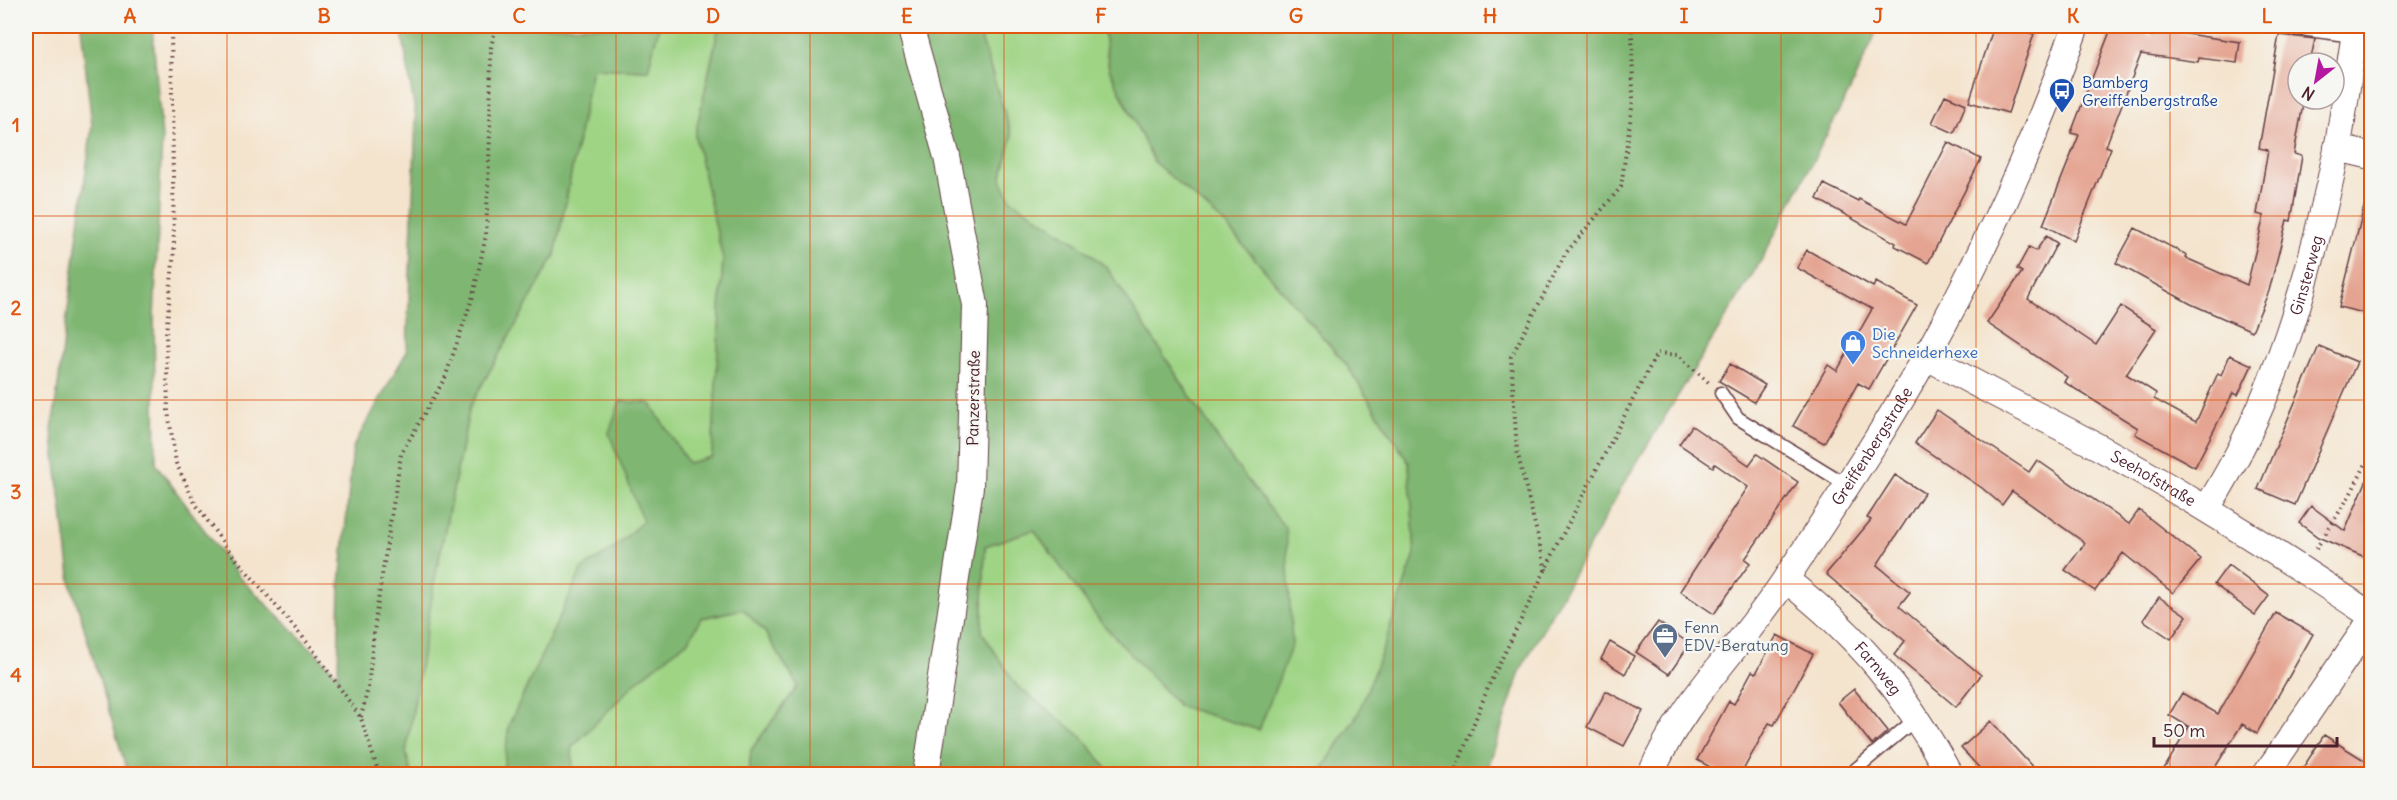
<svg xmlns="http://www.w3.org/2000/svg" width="2397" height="800" font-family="Delius,sans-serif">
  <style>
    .green { fill: #9fd485; stroke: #747a58; stroke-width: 1.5 }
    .forest { fill: #7fb672; stroke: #646a4e; stroke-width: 1.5 }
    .building { fill: #e5a492 }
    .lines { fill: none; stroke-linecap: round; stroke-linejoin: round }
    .service-casing { stroke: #643d43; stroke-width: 15 }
    .minor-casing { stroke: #643d43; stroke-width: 28 }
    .path { stroke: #643d43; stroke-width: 4; stroke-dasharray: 1.5 4.5; stroke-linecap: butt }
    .service { stroke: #fff; stroke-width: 12 }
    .minor { stroke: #fff; stroke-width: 26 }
    .grid { fill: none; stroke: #e0560e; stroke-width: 1.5; stroke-opacity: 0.55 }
    .labels { text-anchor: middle; stroke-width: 4.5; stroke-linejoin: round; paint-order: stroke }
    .transit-label { font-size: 16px; fill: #164399; stroke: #f6f6f2; text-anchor: start }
    .street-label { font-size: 16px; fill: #4a1f2b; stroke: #f6f6f2 }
    .shop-label { font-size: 16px; fill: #366cbe; stroke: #f6f6f2; text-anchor: start }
    .service-label { font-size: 16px; fill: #4e5e75; stroke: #f6f6f2; text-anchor: start }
    .neatline { fill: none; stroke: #e0560e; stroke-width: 2 }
    .grid-label { font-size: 20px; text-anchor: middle; font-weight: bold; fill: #e0560e }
  </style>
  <rect width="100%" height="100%" fill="#f6f6f2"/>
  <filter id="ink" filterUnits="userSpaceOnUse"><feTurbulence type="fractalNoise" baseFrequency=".0167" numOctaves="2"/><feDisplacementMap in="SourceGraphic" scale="12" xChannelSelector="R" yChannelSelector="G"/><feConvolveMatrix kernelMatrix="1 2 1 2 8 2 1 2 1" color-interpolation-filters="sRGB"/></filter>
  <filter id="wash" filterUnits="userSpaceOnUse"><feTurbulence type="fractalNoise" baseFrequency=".008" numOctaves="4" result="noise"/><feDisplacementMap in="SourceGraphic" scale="24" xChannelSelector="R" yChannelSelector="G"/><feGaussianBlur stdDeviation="1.35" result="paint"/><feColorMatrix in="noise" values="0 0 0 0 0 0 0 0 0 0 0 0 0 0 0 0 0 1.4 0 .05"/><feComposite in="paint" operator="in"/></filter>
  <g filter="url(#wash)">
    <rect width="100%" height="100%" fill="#f4e4ce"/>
    <!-- green -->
    <path class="green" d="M659,26H719L695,136L723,259L712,457L688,463L650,404L609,433L644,521L612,550L582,569L509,725L503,774H411L406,752L435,578L470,406L555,255L592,68L648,70Z
      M977,26H1103L1109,69L1154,162L1222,221L1346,364L1409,463L1415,554L1385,643L1358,714L1319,774H1111L1082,737L1016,685L982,632L985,546L1034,529L1100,621L1179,706L1285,529L1231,459L1107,268L1077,243L1011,200L1001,180L1012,136Z
      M743,609L765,632L798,686L751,750L749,774H573L572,747L638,680L689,640L702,618Z"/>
    <!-- forest -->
    <path class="forest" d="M81,26H152L162,138L154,319L156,464L238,576L338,675L340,585L353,447L407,351L416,118L401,26H659L648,70L592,68L555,255L470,406L435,578L406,752L411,774H128L71,584L52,431L92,125Z
      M719,26H977L1012,136L1001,180L1011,200L1077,243L1107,268L1231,459L1286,529L1292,645L1259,730L1179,706L1100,621L1034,530L985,546L982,632L1016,685L1082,737L1111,774H749L751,750L798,686L765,632L743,609L701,618L689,640L638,680L572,747L573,774H503L509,725L582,569L612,550L643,521L609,433L620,401L650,403L688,463L712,457L723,259L695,136Z
      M1103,26H1879L1850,90L1762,259L1624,483L1521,669L1486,774H1319L1358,714L1385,643L1415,554L1409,463L1346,364L1222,221L1154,162L1109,68Z"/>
    <g id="blocks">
      <!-- building -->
      <path class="building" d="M1994,26H2003L2034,34L2008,113L1969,102Z
        M2112,26H2125L2152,36L2153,29L2240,42L2237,63L2199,58L2198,62L2141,54L2106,146L2111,148L2074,241L2043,225L2079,135L2071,133Z
        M2279,35L2315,39L2310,63H2298V99H2304L2294,154L2302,156L2291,221L2287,220L2269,291L2252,331L2191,304L2116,263L2135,228L2187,255L2186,258L2247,285L2264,216L2257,214L2268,150L2259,148Z
        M1945,95L1966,104L1954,133L1932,123Z
        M1948,142L1981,159L1928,263L1895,246L1896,243L1817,199L1824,184L1858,201L1859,199L1906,224Z
        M2364,207L2372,208V315L2339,307Z
        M2046,236L2057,243L2028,299L2096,345L2121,306L2156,329L2126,374L2156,393L2154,399L2196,422L2218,373L2221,375L2230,355L2252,365L2238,395L2233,393L2195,467L2135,434L2138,428L2064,382L2067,377L1987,323L2022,272L2017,269L2029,247L2036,251Z
        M1807,250L1873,287L1876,282L1917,305L1869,389L1858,383L1824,443L1793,426L1828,365L1837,371L1872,309L1797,268Z
        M2319,346L2357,362L2295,505L2258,489Z
        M1730,364L1765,385L1754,402L1719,381Z
        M1937,410L2029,472L2037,460L2129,524L2139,510L2201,559L2173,593L2123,553L2095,591L2065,570L2085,543L2012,491L2002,505L1982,488L1915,443Z
        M1692,426L1749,465L1757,454L1798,482L1745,559L1750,563L1714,614L1680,591L1748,487L1715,464L1713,467L1679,444Z
        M2371,470H2372V560L2318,537L2299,523L2311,506L2345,531Z
        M1895,475L1924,493L1877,565L1910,592L1899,606L1981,675L1956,707L1894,655L1905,641L1826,574L1871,520L1867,518Z
        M2228,565L2269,596L2255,615L2214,584Z
        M2159,597L2187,616L2171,639L2143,620Z
        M2276,613L2313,634L2257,733L2242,724L2211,774H2161L2189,727L2169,715L2182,693L2218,714Z
        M1658,622L1690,644L1669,674L1636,652Z
        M1777,635L1813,654L1774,725L1769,723L1741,774H1723L1697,760L1729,701L1734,704L1752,671L1756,673Z
        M1610,642L1634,656L1625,674L1601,659Z
        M1854,689L1888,731L1872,745L1838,702Z
        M1606,691L1643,711L1624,746L1587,727Z
        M1991,721L2016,749L2039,774H1985L1961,748Z
        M2324,735L2372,765V774H2299Z"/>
    </g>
  </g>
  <g filter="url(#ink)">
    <use href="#blocks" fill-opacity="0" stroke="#643d43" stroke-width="1.5"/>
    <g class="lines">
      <!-- service casing -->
      <g class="service-casing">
        <path id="service" d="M2277,26L2354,36
          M1721,393L1738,418L1847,485
          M1850,774L1917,718"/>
      </g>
      <!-- minor casing -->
      <g class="minor-casing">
        <g id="minor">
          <path d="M910,26L947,157L975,305L970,487L926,774"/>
          <path d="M2337,148L2372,156"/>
          <path id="s1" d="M1926,356C1984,390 2045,418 2104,450C2196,500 2284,557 2372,616"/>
          <path id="s2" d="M2207,508C2276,400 2311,273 2337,149C2345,109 2349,67 2356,27"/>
          <path id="s3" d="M1786,580C1859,636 1906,694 1949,774"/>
          <path id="s4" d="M1651,774C1682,699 1746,642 1789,574C1836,502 1885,430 1927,355C1985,250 2036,139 2076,26"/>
          <path d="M2266,774L2372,619"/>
        </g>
      </g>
      <!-- path -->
      <path class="path" d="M171,26L174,252L166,334L168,411L176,463L195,503L226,547L311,647L361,718L379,774
        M2316,549L2350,495L2372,452
        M1546,570L1517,451L1511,357L1565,254L1621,187L1633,101L1632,26
        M361,717L368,688L376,614L401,454L445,378L473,296L486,235L490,136L491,47L496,26
        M1454,774L1489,685L1561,538L1657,353L1678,355L1709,383"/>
      <!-- service -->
      <use href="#service" class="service"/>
      <!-- minor -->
      <use href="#minor" class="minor"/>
    </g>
  </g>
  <!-- grid -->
  <path class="grid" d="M227,26V774M422,26V774M616,26V774M810,26V774M1004,26V774M1198,26V774M1393,26V774M1587,26V774M1781,26V774M1976,26V774M2170,26V774M26,216H2372M26,400H2372M26,584H2372"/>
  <!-- icons -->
  <defs>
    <g id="bus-pin" transform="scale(1.35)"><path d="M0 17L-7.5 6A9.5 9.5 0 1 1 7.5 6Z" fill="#1a4fb4" stroke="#f6f6f2"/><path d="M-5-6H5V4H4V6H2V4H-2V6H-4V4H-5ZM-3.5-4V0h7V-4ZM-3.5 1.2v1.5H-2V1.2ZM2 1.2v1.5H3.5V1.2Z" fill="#fff"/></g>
    <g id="shop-pin" transform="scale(1.35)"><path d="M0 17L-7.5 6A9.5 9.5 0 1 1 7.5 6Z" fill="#3f7fe0" stroke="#f6f6f2"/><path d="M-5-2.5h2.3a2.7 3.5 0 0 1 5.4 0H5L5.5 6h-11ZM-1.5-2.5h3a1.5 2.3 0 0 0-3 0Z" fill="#fff"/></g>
    <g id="office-pin" transform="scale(1.35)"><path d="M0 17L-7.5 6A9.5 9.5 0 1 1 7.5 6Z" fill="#5c6f8a" stroke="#f6f6f2"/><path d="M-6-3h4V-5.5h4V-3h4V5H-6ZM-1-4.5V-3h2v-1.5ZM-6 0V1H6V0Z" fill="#fff"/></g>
  </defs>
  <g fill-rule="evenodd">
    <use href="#bus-pin" x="2062" y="91"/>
    <use href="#shop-pin" x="1853" y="343"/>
    <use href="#office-pin" x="1665" y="636"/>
  </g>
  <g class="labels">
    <!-- transit labels -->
    <g class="transit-label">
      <text x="2082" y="88">Bamberg<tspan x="2082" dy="18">Greiffenbergstraße</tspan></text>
    </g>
    <!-- street labels -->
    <g class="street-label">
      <text dy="6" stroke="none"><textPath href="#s2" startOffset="254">Ginsterweg</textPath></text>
      <text transform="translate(973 398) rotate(-89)" y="6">Panzerstraße</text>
      <text dy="6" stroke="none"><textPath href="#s4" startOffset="396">Greiffenbergstraße</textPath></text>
      <text dy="6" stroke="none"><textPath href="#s1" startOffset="258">Seehofstraße</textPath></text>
      <text dy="6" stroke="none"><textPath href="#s3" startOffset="128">Farnweg</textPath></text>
    </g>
    <!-- shop labels -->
    <g class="shop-label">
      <text x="1872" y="340">Die<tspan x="1872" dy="18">Schneiderhexe</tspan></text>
    </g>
    <!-- service labels -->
    <g class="service-label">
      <text x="1684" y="633">Fenn<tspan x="1684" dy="18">EDV-Beratung</tspan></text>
    </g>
  </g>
  <!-- margin -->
  <rect width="2397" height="800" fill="none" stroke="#f6f6f2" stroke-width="66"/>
  <!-- north arrow -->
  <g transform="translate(2316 81) rotate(211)"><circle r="28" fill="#f6f6f2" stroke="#b1a0a2" stroke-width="1.5"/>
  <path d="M0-4.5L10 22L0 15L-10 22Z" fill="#b5179e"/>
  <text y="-9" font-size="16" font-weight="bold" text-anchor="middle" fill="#4a1f2b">N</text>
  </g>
  <!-- scale -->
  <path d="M2154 737v9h183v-9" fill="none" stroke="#4a1f2b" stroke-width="3"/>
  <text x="2163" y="737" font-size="18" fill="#4a1f2b" stroke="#f6f6f2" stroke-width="4.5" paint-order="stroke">50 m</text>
  <rect x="33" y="33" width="2331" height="734" class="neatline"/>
  <g class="grid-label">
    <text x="130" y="23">A</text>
    <text x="324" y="23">B</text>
    <text x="519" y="23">C</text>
    <text x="713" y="23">D</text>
    <text x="907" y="23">E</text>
    <text x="1101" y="23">F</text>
    <text x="1296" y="23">G</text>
    <text x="1490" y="23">H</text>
    <text x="1684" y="23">I</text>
    <text x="1878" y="23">J</text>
    <text x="2073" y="23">K</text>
    <text x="2267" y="23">L</text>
    <text x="16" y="132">1</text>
    <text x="16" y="315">2</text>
    <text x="16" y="499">3</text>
    <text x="16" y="682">4</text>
  </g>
</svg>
